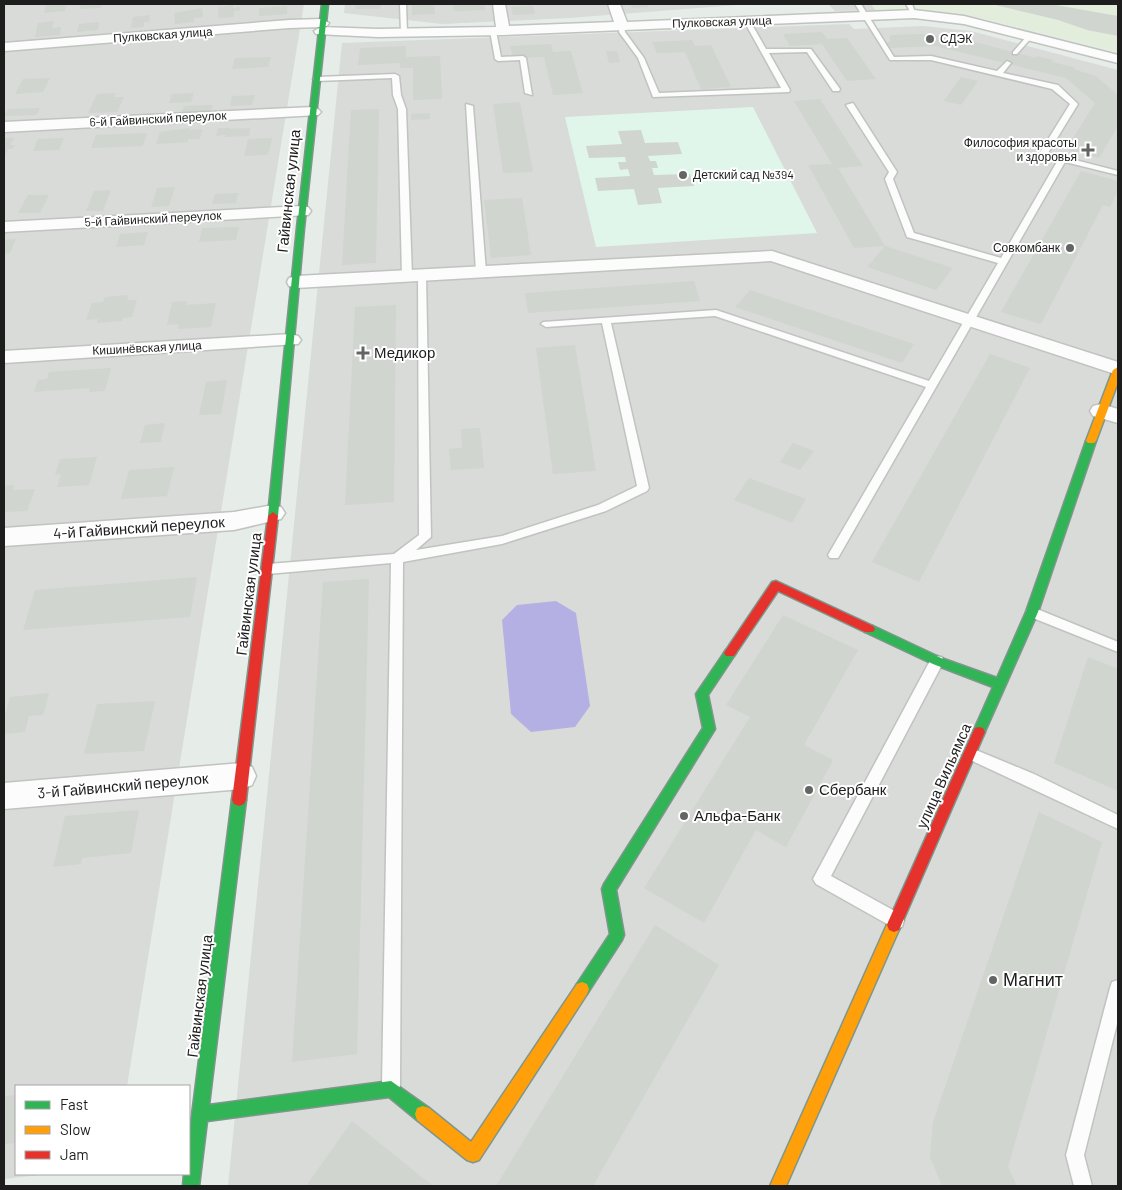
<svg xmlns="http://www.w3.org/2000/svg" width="1122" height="1190" font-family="Barlow,sans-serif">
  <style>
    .residential { fill: #d8dbd8 }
    .commercial { fill: #e2eedb }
    .education { fill: #e0f6eb }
    .pitch { fill: #b5b0e3 }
    .building { fill: #d0d5cf }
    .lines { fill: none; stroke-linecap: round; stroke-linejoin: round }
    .lane-casing { stroke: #c0c3c0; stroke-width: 3 }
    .street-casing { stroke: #c0c3c0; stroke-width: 3 }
    .fast-casing { stroke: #7e968c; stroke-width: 3 }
    .slow-casing { stroke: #7e968c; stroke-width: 3 }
    .jam-casing { stroke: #7e968c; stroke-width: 3 }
    .lane { fill: #fbfcfb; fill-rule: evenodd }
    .street { fill: #fbfcfb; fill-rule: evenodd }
    .fast { fill: #30b455; fill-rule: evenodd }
    .slow { fill: #ff9f0a; fill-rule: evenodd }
    .jam { fill: #e5322d; fill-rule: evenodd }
    .poi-dot { fill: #636564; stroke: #fff; stroke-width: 2 }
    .labels { text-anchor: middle; stroke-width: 4; stroke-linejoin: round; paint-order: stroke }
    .far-street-label { font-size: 12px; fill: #1d1d1d; stroke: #fff }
    .far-poi-label { font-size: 12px; fill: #1d1d1d; stroke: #fff; text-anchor: start }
    .street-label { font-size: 15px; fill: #1d1d1d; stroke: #fff }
    .poi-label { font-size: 15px; fill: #1d1d1d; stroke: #fff; text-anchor: start }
    .near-poi-label { font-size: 18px; fill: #1d1d1d; stroke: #fff; text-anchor: start }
  </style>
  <rect width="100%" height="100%" fill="#e6ece7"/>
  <!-- residential -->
  <path class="residential" d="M4,4H304L127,1086H16V1174H48L4,1179Z
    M345,4H750L569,18L442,24L344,13Z
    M828,4H872L875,10L835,11Z
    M849,24L854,29L923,26L971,31L1118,70V1186H228L342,43Z"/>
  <!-- commercial -->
  <path class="commercial" d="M871,4H1118V52L982,18L932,11L875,10Z"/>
  <!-- education -->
  <path class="education" d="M753,107L817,233L596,247L565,117Z"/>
  <!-- pitch -->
  <path class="pitch" d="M556,601L576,613L590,706L575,727L531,732L511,714L502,620L517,605Z"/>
  <!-- building -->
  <path class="building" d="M67,4L65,11L44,13L46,5Z
    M81,4H102L101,8L80,9Z
    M356,4H381L380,9H355Z
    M412,4H434L435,14L412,15Z
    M453,4H484L485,10L454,11Z
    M630,4H647L649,7L632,8Z
    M991,4H1050L1118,16V36L1087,30L1058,20Z
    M233,5V8L240,7V10L234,11V17L219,18L218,7Z
    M287,6V14L259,16V8Z
    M533,6L535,14L513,15L511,7Z
    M202,8L203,17L194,18V22L175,24L174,13Z
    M150,15L149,22H144V27L131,28L133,17Z
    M54,21L52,28L61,27L60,35L35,37L38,23Z
    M99,22L98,30L77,32L79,24Z
    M822,32L827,39L847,38L876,79L847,81L822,44L790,46L783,34Z
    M924,34L959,38L1036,58L1037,56L1053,60L1052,62L1073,67L1076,70L1096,76L1118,95V126L1099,158L1066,149L1095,103L1066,78L935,46L890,48L885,43L891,41L889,37L892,35Z
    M692,40L695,46L711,45L731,87L701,89L685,52L657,53L652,42Z
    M551,44L553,52L571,51L583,93L553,95L544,57L513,58L510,46Z
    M406,46V57L440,56L442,99L413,100V68H400V63L358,65L360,48Z
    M606,51H617L620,62L609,63Z
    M271,57L268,67L232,69L235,58Z
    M961,77L978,81L961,105L944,101Z
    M50,78L43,92L15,94L23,79Z
    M116,93L114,97H124L117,112L88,113L97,94Z
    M194,93L191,102L169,103L172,94Z
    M255,95L252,105L230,106L232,96Z
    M820,99L863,166L838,168L885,246L953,268L936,290L867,267L885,246L854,248L808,165L832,164L794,101Z
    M520,102L533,172L503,173L493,104Z
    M213,105L211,113L181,114L184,106Z
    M40,108L36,115L4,116L8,109Z
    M379,109L376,263L342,265L351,110Z
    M430,113V119L411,120V114Z
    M190,128V130L202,129L200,139H188V142L156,144L160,132Z
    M218,128H230L229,129L250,128L249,136L224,137L225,135L216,136Z
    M641,130L645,143L678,142L682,154L648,156L650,161H656L658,168H652L654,175L690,174L694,186L658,188L662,203L638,205L634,189L598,191L595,178L630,176L628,169L620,170L618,162H626L625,157L589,158L586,146L622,144L618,131Z
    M147,133L143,146L91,148L96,135Z
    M4,138H14L10,145H15L12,149H8L4,158Z
    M64,138L59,150L33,151L38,139Z
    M272,138L268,155L244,156L248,139Z
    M1081,171L1118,181V191L1110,207L1103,205L1041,324L1001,312Z
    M175,187L169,206L151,207L157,188Z
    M111,190L103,211H86L94,191Z
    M238,193L236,203L212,204L215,194Z
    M28,195H49L40,213H18Z
    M522,198L531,255L491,258L484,200Z
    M239,227L236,240L199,242L202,228Z
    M148,232L144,245L116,247L120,234Z
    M16,239L10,253L4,254V240Z
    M694,281L700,301L528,313L525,293Z
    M750,290L914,344L902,363L735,307Z
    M128,295L127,300H137L132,317L123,318L122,321L97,323L98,319L86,320L92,303L103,302L105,297Z
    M187,301L186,305L216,303L211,327L178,329L179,324L167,325L172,302Z
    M396,305L394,502L345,505L355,307Z
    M575,345L596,471L553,474L536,348Z
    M990,354L1030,368L919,582L872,562Z
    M111,368L105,391L89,392L90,388L34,392L38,380L47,379L49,372Z
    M227,380L221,414L199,415L206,382Z
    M165,423L161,442L140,443L145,425Z
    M480,428L484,468L451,470L449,449L462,448L461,429Z
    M793,443L814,451L800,470L780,462Z
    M97,457L89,485L57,487L61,474L55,475L60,459Z
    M174,467L167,496L121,499L129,470Z
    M749,478L806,499L792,523L734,500Z
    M14,485L13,490L35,489L27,511L4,512V486Z
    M197,577L190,617L23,630L35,590Z
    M369,579L357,1054L292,1062L323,582Z
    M783,615L858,650L804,745L833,760L786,847L756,830L704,923L644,888L750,717L726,705Z
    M1088,657L1118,669V791L1054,763Z
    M49,693L43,715L29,716L25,732L4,734V719L10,697Z
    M155,701L144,751L84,754L97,704Z
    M139,810L131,853L82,858L81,864L53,867L65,816Z
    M1039,812L1102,842L1008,1167L1017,1186H942L930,1157L933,1122Z
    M655,925L719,965L593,1186H496Z
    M16,1095V1143L4,1144V1096Z
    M352,1121L433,1186H306Z"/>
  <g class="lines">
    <!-- lane casing -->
    <g class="lane-casing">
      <path id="lane" d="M400,4H406L407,33L404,35L401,33Z
        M855,4H861L894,57L931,56L997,71L1007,61L1011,63L1003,73L1058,85L1078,104L1048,153L1118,171V175L1065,162L838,558H830L828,555L926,387L715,316L611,323L649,488L647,491L606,511L502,544L403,562L400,1086L397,1092L391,1095L385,1092L382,1086L391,563L268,574L264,572L262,569L264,566L268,564L394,554L419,535L418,273L421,272L426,275L431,537L416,550L502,536L598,505L637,486L602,323L546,327L541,324L543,322L716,310L929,381L998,263L907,237L885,179L889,172L846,105L853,103L897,172L893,179L914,233L1001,258L1058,160L1039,154L1070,104L1052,89L931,60H890Z
        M906,4H912L916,15H912Z
        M747,19L750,21L766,49H811L840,89L839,91H833L807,52L769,53L790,90L789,92L653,97L638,58L619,32L620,25H624L625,32L644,58L659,93L781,88L744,21Z
        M493,29L496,31L501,57L523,56L526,58L532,95L525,93L520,60L498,61L495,59L490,31Z
        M1028,35L1033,36L1017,54H1013V52Z
        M395,74L399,76L401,95L406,109L412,276L407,279L402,276L398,109L393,95L392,78L317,81L313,79L317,77Z
        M466,104L473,106L486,272L481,275L476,272Z
        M1032,607L1118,642V652L1028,616L1026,612L1028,608Z
        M937,656L942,657L944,661L831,876L902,915L904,921L902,927L896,929L816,884L813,879L932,657Z
        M971,748L1034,774L1118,815V829L966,758L964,754L966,750Z
        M1118,980V1020L1084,1155L1092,1186H1074L1066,1155L1110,988L1112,982Z"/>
    </g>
    <!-- street casing -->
    <g class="street-casing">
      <path id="street" d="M493,4H505L509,26L614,22L608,4H620L627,22L914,10L964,16L1118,55V63L964,24L914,18L503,35L378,37L316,34L314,31L321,27L289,28L4,51V43L289,20L322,19L329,23L327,26L321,27L378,29L496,27Z
        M313,107L318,109L321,112L318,115L4,132V122Z
        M302,206L308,207L311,211L308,215L4,232V222Z
        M772,251L1118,362V375L771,261L296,288L289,286L287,282L289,278L296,276Z
        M291,334L298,336L301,340L298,344L4,363V351Z
        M1101,404L1118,409V423L1093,416L1090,411L1093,406Z
        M273,505L281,507L285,513L281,519L234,530L4,546V528L234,512Z
        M242,763L252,767L256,776L252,785L242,789L4,809V783Z"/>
    </g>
    <!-- fast casing -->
    <g class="fast-casing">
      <path id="fast" d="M322,4H328L304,228L278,516L273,520L268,516L297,228Z
        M1091,438L1096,441L1038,612L983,736L979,737L975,736L973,732L993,687L933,664L865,632L863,629L865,626H873L941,658L997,678L1026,612L1086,441Z
        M730,648L734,650L736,653L708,695L715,729L616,890L624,935L622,940L587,994L582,996L577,994L575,989L577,984L610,934L602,889L604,884L703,728L696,694L726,650Z
        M239,794L244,796L246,800L209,1105L391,1081L429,1108L431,1114L429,1120L423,1122L417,1120L389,1097L207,1121L199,1186H183L184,1174H189V1139L232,800L234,796Z"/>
    </g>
    <!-- slow casing -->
    <g class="slow-casing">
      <path id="slow" d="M1118,367V382L1096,441L1094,443H1088L1086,441L1113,370Z
        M894,918L899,920L901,925L786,1186H770L889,920Z
        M582,982L587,984L589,989L587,994L479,1160L473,1162L467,1160L417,1120L415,1114L417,1108L423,1106L429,1108L471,1142L577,984Z"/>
    </g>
    <!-- jam casing -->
    <g class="jam-casing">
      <path id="jam" d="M273,512L278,516L246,800L244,804L239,806L234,804L232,800L268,516Z
        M776,581L873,626L875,629L873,632H865L778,591L734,656H726L724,653L726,650L772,582Z
        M979,727L983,728L985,732L899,930L894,932L889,930L887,925L889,920L973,732L975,728Z"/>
    </g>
    <!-- lane -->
    <use href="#lane" class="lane"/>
    <!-- street -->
    <use href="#street" class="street"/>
    <!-- fast -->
    <use href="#fast" class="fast"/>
    <!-- slow -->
    <use href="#slow" class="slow"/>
    <!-- jam -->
    <use href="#jam" class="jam"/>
  </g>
  <!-- markers -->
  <g class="poi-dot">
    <circle cx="930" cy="39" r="5"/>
    <path d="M1085.5 142.5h5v5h5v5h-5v5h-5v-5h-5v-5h5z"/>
    <circle cx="683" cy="175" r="5"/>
    <circle cx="1070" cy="248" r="5"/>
    <path d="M360.5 345.5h5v5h5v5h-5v5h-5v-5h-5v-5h5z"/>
    <circle cx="809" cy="790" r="5"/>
    <circle cx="684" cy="816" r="5"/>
    <circle cx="993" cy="980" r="5"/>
  </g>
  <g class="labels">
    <!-- far-street labels -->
    <g class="far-street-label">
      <text transform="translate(722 22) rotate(-2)" y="4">Пулковская улица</text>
      <text transform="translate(163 35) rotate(-4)" y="4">Пулковская улица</text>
      <text transform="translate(158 119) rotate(-3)" y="4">6-й Гайвинский переулок</text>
      <text transform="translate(153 219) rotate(-3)" y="4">5-й Гайвинский переулок</text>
      <text transform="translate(147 348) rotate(-3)" y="4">Кишинёвская улица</text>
    </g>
    <!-- far-poi labels -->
    <g class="far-poi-label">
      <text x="940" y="43">СДЭК</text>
      <text x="1077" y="147" text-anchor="end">Философия красоты<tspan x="1077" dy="14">и здоровья</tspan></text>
      <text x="693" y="179">Детский сад №394</text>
      <text x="1060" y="252" text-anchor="end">Совкомбанк</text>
    </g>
    <!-- street labels -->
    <g class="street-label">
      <text transform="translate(289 191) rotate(-84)" y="5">Гайвинская улица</text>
      <text transform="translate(139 528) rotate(-4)" y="5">4-й Гайвинский переулок</text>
      <text transform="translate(249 594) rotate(-83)" y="5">Гайвинская улица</text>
      <text transform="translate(944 776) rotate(-66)" y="5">улица Вильямса</text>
      <text transform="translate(123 786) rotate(-5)" y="5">3-й Гайвинский переулок</text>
      <text transform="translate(200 996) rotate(-83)" y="5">Гайвинская улица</text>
    </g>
    <!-- poi labels -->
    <g class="poi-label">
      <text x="374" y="358">Медикор</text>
      <text x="819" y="795">Сбербанк</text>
      <text x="694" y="821">Альфа-Банк</text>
    </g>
    <!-- near-poi labels -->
    <g class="near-poi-label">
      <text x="1003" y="986">Магнит</text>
    </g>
  </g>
  <!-- border -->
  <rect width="1122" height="1190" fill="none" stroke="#1d1d1d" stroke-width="10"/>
  <!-- legend -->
  <rect x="15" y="1085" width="175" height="90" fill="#ffffff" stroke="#a5a5a5"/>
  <rect x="25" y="1101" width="25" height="8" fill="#30b455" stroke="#a5a5a5"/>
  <text x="60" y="1110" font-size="15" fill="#1d1d1d">Fast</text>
  <rect x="25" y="1126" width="25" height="8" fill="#ff9f0a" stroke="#a5a5a5"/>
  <text x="60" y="1135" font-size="15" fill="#1d1d1d">Slow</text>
  <rect x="25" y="1151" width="25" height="8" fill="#e5322d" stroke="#a5a5a5"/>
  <text x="60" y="1160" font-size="15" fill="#1d1d1d">Jam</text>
</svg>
